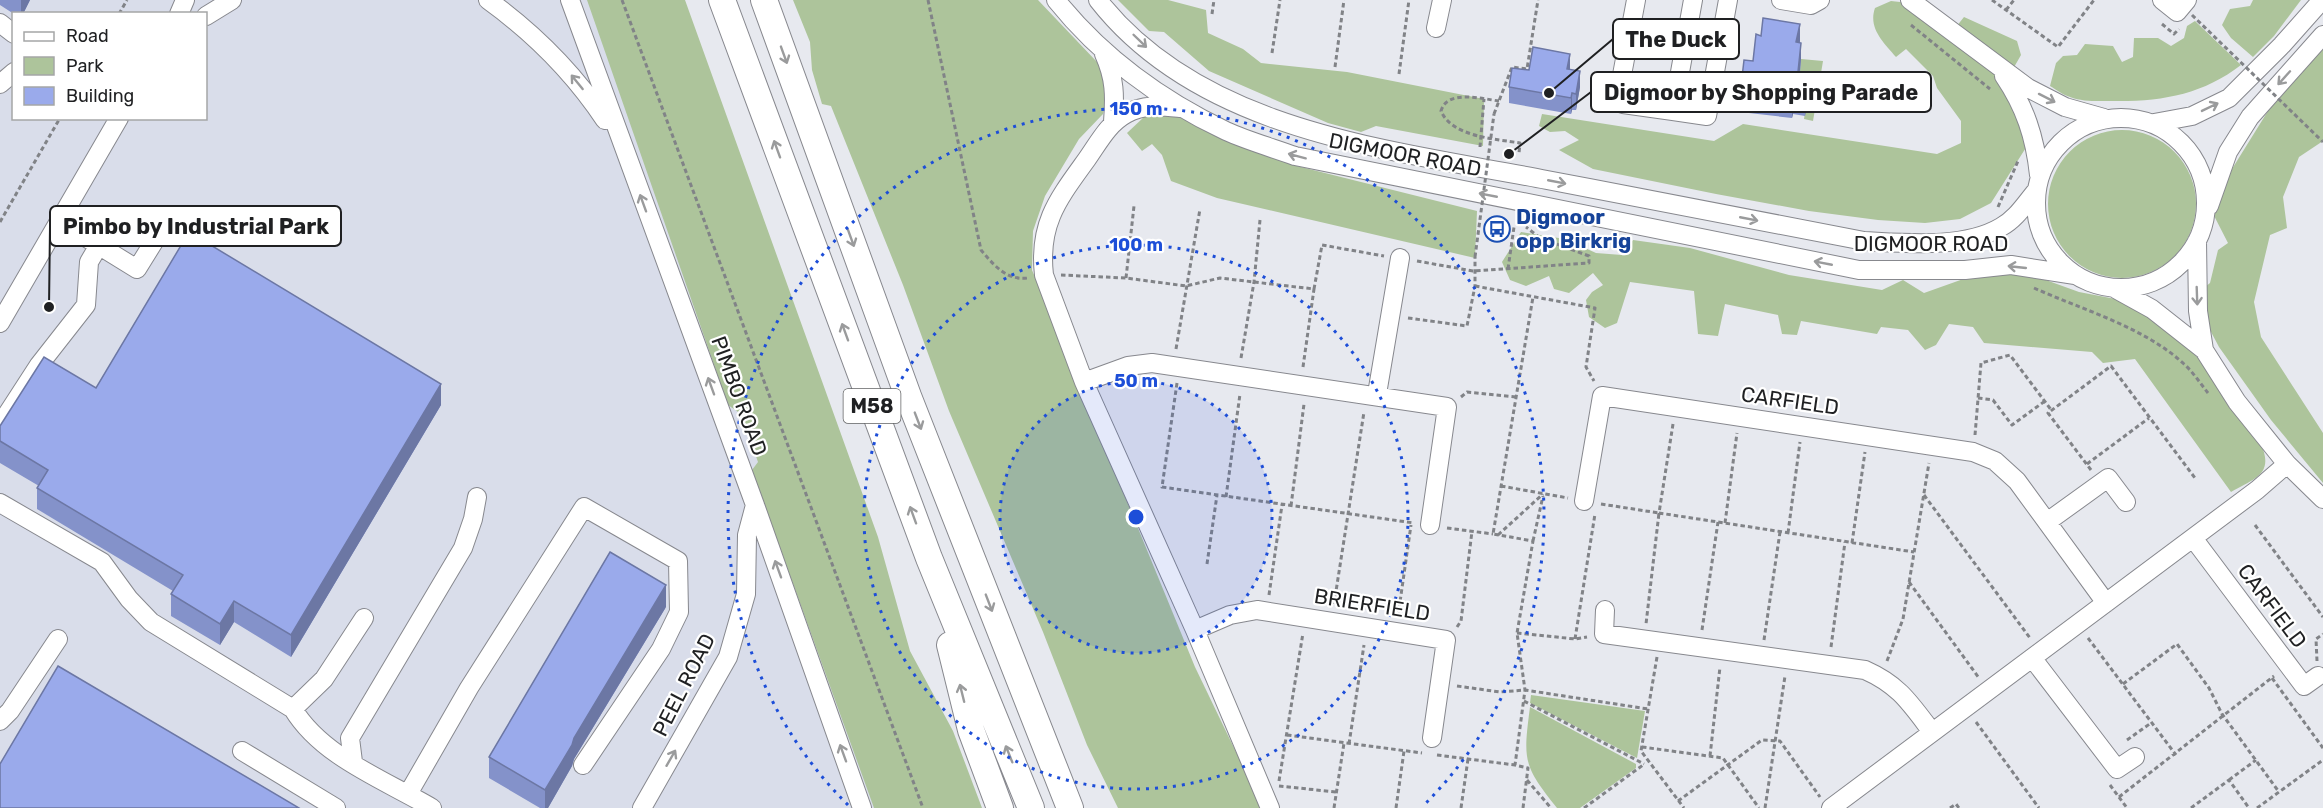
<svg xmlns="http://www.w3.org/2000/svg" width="2323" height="808" font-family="Rubik,sans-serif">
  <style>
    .built { fill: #d9ddea; fill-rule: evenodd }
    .green { fill: #adc49b }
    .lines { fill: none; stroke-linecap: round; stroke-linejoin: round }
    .minor-casing { stroke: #87888e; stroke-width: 20 }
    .highway-casing { stroke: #87888e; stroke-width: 28 }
    .path { stroke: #818387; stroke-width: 3; stroke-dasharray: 4.5 3; stroke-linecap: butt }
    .minor { stroke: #fff; stroke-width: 18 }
    .highway { stroke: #fff; stroke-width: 26 }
    .path-bridge { stroke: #818387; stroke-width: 3; stroke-dasharray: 4.5 3; stroke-linecap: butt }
    .wall { fill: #8492ca }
    .shaded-wall { fill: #6c77a4 }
    .building { fill: #9aaaeb; stroke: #6c77a4; stroke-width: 1.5 }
    .oneway { stroke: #9a9b9c }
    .ring { fill: none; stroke: #1d4ed8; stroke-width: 3; stroke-dasharray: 3 6 }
    .labels { text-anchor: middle; stroke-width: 4.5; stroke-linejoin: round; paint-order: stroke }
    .shield { fill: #fff; stroke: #626364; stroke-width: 1.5 }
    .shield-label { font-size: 20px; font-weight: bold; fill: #1f2022 }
    .street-label { font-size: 21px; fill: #1f2022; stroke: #fff }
    .transit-label { font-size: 21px; font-weight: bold; fill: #164399; stroke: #fff; text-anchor: start }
    .centre { fill: #1d4ed8; stroke: #fff; stroke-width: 3 }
    .ring-label { font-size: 18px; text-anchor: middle; font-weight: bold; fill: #1d4ed8; stroke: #fff; stroke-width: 4.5; stroke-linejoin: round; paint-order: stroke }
    .leader { fill: none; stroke: #1f2022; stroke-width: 2 }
    .callout-dot { fill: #1f2022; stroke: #fff; stroke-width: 2 }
    .callout { fill: #fff; stroke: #1f2022; stroke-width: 2 }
    .callout-label { font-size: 22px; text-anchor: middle; font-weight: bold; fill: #1f2022 }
  </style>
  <rect width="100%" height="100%" fill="#e7e9ef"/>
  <!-- built -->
  <path class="built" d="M0,0H603L893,808H0ZM14,14H206V118H14Z"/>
  <!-- green -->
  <path class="green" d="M587,0H685L878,537L910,651L953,731L982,808H874L752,470L758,462L741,414L728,405Z
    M793,0H1038L1097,62L1106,80L1107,95L1103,114L1079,139L1045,196L1033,231L1032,270L1195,667L1263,808H1118L1087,745L1043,632L949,411L903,285L831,106L822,104L812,70L810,42Z
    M1118,0H1168L1206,10L1208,33L1243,49L1261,63L1347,72L1484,99L1483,146L1376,126L1361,132L1328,123L1209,71L1164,32L1149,31Z
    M2253,0H2301L2274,36L2253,57L2231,38L2222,25L2230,9L2250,6Z
    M1891,1L1909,3L1948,37L1964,17L2017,41L2021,55L2005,83L2027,146L1991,203L1960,219L1925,223L1878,220L1809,211L1716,194L1593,169L1559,150L1579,140L1565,131L1550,132L1539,126L1542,114L1714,141L1743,124L1937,154L1961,143V121L1937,88L1933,76L1906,49L1896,57C1883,42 1868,28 1875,8Z
    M2195,21L2241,65C2202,95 2160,102 2111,101C2098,101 2083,102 2070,97C2063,95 2057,90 2050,86L2056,63L2063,56L2077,55L2085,44L2113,46L2122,62L2133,57L2134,38H2158L2171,46L2184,38L2187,26Z
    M2323,29V141L2299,157L2283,197L2287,228L2270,235L2254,302L2261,337L2323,433V483L2271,420L2219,347L2201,313L2200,291L2210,283L2218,250L2228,243L2209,206L2312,40Z
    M1801,59L1823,61L1813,121L1804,119L1808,90L1798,89Z
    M1170,112L1297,166L1477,211L1475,258L1217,198L1171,181L1162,155L1152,144L1142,151L1127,133L1144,117Z
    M2048 204a74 74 0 1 1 148 0a74 74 0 1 1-148 0Z
    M1521,232L1565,239L1596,253L1622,255L1633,240L1690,248L1789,275L1882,290L1903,280L1924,293L1983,272L2032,275L2079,292L2131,302L2179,339L2197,357L2260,442C2275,474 2256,478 2231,492L2135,359L2103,363L2092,352L1984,343L1973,327L1949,324L1936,345L1925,350L1908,330L1881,327L1877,334L1801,321L1797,335L1782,334L1778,315L1725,304L1718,336L1698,334L1694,291L1630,282L1617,323L1605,328L1589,317L1586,300L1592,292L1603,285L1593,273L1569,293L1554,289L1549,276L1526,286L1510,280L1502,262Z
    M1531,695L1645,711L1637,758L1530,703Z
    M1530,707L1636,764V768L1580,808H1557C1523,765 1523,761 1530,707Z"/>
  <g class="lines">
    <!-- minor casing -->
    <g class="minor-casing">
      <path id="minor" d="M488,0C535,34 573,72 605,120
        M570,0L755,505L862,808
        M1056,0C1101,56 1161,100 1226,131C1248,141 1273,148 1295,156L1859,270H1965L2011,265L2075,275
        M1098,0C1202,133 1394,150 1547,180C1653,200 1759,221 1864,241C1905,243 1964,249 2001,227C2016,219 2025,204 2036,191
        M1693,0L1673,111L1707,116L1728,0
        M1781,0L1811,5L1820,0
        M1910,0L2028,88L2065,107L2104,118
        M2162,0L2177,12L2187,0
        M179,14L185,0
        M206,16L232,0
        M0,23L14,34
        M1436,28L1442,0
        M1104,54C1115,78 1115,96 1113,122
        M1622,75L1636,0
        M2004,76C2025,107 2035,137 2039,175
        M0,84L14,72
        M1623,104L1673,111
        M1180,108C1160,106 1144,104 1126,114C1108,124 1099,142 1087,159C1059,198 1038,223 1044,275L1084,382L1195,630L1270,808
        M2036 203a85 85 0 1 1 170 0a85 85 0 1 1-170 0Z
        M2154,123L2192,116L2229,98L2282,45L2322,0
        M2209,206L2228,152L2250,117L2323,35
        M59,221L137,269L155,240
        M2197,241L2198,311L2204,350
        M2114,288L2152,309L2204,350L2237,402L2287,464L2323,499
        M0,323L119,118
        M1084,382L1128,366L1152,363L1447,407L1430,525
        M1377,394L1400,258
        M0,425L39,365L86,305L89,262L99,245
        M1584,501L1602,396L1973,452L1995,461L2017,481L2106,603
        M0,503L102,562L129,599L151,622L293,709C322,757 385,780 432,808
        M2047,522L2108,478L2126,502
        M2193,538L2304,686L2318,676
        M1605,610L1604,634L1865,670C1899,685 1910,703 1932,732
        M1195,630L1230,615L1257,610L1446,640L1432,738
        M2033,659L2117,769L2135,757
        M293,709L324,679L364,618
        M0,721L10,711L58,639
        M242,751L336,808
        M353,762L350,738L463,548L473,519L477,497
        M408,794L469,688L584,507L678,561L679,612L661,649L583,765
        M642,808L728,657L746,594L747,535L755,505
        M1831,808L2257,490L2287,464"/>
    </g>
    <!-- highway casing -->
    <g class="highway-casing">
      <path id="highway" d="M722,0L929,558L1031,808
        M764,0L908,396L1070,808
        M950,645L971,730L1000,808"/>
    </g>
    <!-- path -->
    <path class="path" d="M622,0L923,808
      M928,0L981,250C993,264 1006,281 1028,278
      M1992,0L2058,47L2094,0
      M2006,10L2014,0
      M119,14L127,0
      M1212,14L1214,0
      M2162,24L2174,34L2179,29
      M1911,25L1990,89
      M1272,53L1280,0
      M1335,67L1344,0
      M1399,74L1409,0
      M1499,101C1483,99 1447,89 1441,111C1452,137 1496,139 1520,143L1519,153
      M1494,114L1512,67L1527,69L1538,0
      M2322,141L2323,142
      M1480,147L1484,99
      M1998,207L2018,161
      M0,222L60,118
      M1417,261L1473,271L1589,263V256L1540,238L1526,227
      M1508,269L1514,227
      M1061,275L1126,278L1186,286L1220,278L1314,289L1322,245L1384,256
      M1126,278L1134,206
      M1475,286L1595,308L1586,367L1594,381
      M2034,288C2083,310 2144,327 2184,364C2193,372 2200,383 2208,393
      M1408,318L1467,326L1475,286V257
      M1176,349L1200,209
      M1241,358L1254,282L1260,220
      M1303,367L1314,289
      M1177,383L1162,487L1414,523
      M1461,397L1467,392L1516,397
      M1978,398L1993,400L2012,425L2045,401
      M1673,424L1659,513L1914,552
      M1975,435L1981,363L2010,355L2052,411
      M2087,464L2149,418
      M2091,470L2048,413L2111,366L2195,478
      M1501,486L1568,498
      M1924,495L2030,638
      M1226,497L1240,394
      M1601,504L1659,513L1646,624
      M1291,506L1304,404
      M1725,523L1737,433
      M2255,525L2323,617
      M1447,528L1493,534
      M1788,533L1800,442
      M1498,535L1543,494
      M1533,541L1543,496
      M1852,543L1865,452
      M1207,564L1217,495
      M1909,582L1979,678
      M1269,595L1282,505
      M1334,604L1364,412
      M1398,616L1411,525
      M1457,627L1461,621L1472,531
      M1702,630L1718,522
      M1517,633L1575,639L1587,637
      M2088,638L2176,755
      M1575,639L1595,514
      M1764,640L1780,532
      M1831,647L1845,542
      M1657,657L1641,751L1684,808
      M1887,661L1903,619L1929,463
      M2317,661L2316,639L2323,634
      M2272,678L2323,748
      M2123,684L2177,644L2209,688L2222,714L2279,792
      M1457,686L1500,692L1525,690L1648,709
      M1524,701L1644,764
      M1976,722L2039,808
      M1287,735L1422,753
      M2127,740L2151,723
      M1349,744L1364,645
      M1642,747L1723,758L1759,808
      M1437,755L1515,765
      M1710,756L1720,667
      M1527,780L1551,808
      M2229,780L2256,760
      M1279,781L1303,633
      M2110,785L2127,808
      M1279,786L1336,792
      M2119,797L2274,676
      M1678,801L1762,740L1780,741L1820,797
      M1334,808L1344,743
      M1396,808L1404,751
      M1461,808L1468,759
      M1523,808L1528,768L1515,765L1525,690L1517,633L1533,541L1493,534L1533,297
      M1584,808L1643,765
      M1765,808L1785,676
      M1950,808L1956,804L1959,808
      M2191,808L2229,780L2249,808
      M2257,808L2323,760"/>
    <!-- minor -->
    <use href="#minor" class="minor"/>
    <!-- highway -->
    <use href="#highway" class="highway"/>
    <!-- path-bridge -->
    <path class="path-bridge" d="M2192,15L2322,141
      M1475,257L1494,114"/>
  </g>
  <!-- wall -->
  <path class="wall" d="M0,0H30L23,14H14L0,5Z
    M1761,36L1800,41L1801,59L1800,73L1809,90L1805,116L1793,114L1792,118L1740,112V95L1753,61Z
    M1570,69L1580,87L1576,110H1572L1571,114L1509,103V87L1529,70Z
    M96,388L441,405L291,657L234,622L220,645L171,616V594L173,591L37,509V488L39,486L0,463V426Z
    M666,607L574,759L572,766L548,808H540L489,778V757Z"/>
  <!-- shaded-wall -->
  <path class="shaded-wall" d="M21,0H30L23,14H21Z
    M1800,24V41L1796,58V42Z
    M1801,43V59L1798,89V72Z
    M1570,54V70L1567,69Z
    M1580,71V87L1576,110V94Z
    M1809,74V90L1805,116V100Z
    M1572,93V110L1571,114V98Z
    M1793,97V114L1792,118V102Z
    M441,384V405L291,657V635Z
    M666,585V607L574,759L572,766L548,808H545V790L574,738Z
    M234,601V622L220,645V624Z"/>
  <!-- building -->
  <path class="building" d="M1763,18L1800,24L1796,42L1801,43L1798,72L1809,74L1805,100L1793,97L1792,102L1740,95L1744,60L1753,61L1756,34L1761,36Z
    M1533,47L1570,54L1567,69L1580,71L1576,94L1572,93L1571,98L1509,87L1512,68L1529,70Z
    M189,232L441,384L291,635L234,601L220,624L171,594L183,575L37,488L48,470L0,441V426L44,357L96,388Z
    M610,552L666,585L574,738L572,745L545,790L489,757Z
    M58,666L299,808H0V764Z"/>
  <!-- one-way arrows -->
  <defs><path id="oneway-shaft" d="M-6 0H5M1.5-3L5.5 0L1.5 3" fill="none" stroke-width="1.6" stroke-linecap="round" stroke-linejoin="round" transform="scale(1.5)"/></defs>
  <g class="oneway">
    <use href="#oneway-shaft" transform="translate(1140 41) rotate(44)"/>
    <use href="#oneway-shaft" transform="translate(784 55) rotate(70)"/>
    <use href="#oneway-shaft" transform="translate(2284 78) rotate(132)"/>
    <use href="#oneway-shaft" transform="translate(577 82) rotate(-129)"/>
    <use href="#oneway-shaft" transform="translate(2047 98) rotate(27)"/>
    <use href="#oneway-shaft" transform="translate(2210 107) rotate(-26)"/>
    <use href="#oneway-shaft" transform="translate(777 149) rotate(-110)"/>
    <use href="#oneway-shaft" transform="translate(1297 156) rotate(-165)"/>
    <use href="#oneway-shaft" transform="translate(1557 182) rotate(11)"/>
    <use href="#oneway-shaft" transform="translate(1488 195) rotate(-169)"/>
    <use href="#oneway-shaft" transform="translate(643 203) rotate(-110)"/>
    <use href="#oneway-shaft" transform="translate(1749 219) rotate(11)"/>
    <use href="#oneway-shaft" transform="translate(851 238) rotate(70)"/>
    <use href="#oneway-shaft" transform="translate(1823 263) rotate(-169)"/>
    <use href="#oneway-shaft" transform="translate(2017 267) rotate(-174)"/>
    <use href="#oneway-shaft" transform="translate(2197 296) rotate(88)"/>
    <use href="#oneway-shaft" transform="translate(845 332) rotate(-110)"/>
    <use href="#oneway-shaft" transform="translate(711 386) rotate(-110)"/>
    <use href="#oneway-shaft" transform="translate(918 421) rotate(69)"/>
    <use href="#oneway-shaft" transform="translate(913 515) rotate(-110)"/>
    <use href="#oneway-shaft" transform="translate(778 569) rotate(-110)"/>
    <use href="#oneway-shaft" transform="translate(989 603) rotate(69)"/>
    <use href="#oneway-shaft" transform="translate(962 693) rotate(-104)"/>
    <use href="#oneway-shaft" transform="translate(843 753) rotate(-110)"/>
    <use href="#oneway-shaft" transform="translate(1009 754) rotate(-112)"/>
    <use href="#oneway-shaft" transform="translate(671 758) rotate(-60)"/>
  </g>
  <!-- distance rings -->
  <circle cx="1136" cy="517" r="136" fill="#1d4ed8" fill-opacity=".12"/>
  <g class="ring">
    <circle cx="1136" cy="517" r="136"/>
    <circle cx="1136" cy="517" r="272"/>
    <path d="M848 805A408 408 0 1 1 1424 805"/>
  </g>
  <!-- icons -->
  <defs>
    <g id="bus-ring" transform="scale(1.35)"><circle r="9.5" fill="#fff" stroke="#1a4fb4" stroke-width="1.5"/><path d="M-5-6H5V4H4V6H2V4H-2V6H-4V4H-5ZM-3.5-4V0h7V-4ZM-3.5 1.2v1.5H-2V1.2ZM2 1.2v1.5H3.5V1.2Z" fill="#1a4fb4"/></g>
  </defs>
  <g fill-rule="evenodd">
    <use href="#bus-ring" x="1497" y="229"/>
  </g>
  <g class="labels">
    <!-- shield labels -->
    <rect class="shield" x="843.5" y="389" width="57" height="34" rx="4.5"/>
    <g class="shield-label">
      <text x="872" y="413">M58</text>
    </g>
    <!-- street labels -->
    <g class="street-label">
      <text transform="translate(1405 155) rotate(11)" y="7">DIGMOOR ROAD</text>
      <text x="1931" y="251">DIGMOOR ROAD</text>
      <text transform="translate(739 396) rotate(70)" y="7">PIMBO ROAD</text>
      <text transform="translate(1790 401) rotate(8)" y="7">CARFIELD</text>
      <text transform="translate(1372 605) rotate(9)" y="7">BRIERFIELD</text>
      <text transform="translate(2272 606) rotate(53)" y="7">CARFIELD</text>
      <text transform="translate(684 685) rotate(-63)" y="7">PEEL ROAD</text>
    </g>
    <!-- transit labels -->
    <g class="transit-label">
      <text x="1516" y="224">Digmoor<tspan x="1516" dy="24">opp Birkrig</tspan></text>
    </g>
  </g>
  <circle cx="1136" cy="517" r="9" class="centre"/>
  <g class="ring-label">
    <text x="1136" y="115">150 m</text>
    <text x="1136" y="251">100 m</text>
    <text x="1136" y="387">50 m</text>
  </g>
  <!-- callouts -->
  <path class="leader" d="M1549 93L1613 39M1509 154L1591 92M49 307L50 226"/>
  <g class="callout-dot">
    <circle cx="1549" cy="93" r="6"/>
    <circle cx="1509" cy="154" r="6"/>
    <circle cx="49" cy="307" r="6"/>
  </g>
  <g class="callout">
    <rect x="1613" y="19" width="126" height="40" rx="6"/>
    <rect x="1591" y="72" width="340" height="40" rx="6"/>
    <rect x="50" y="206" width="291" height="40" rx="6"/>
  </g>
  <g class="callout-label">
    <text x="1676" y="47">The Duck</text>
    <text x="1761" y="100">Digmoor by Shopping Parade</text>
    <text x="196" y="234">Pimbo by Industrial Park</text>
  </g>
  <!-- legend -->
  <rect x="12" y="12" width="195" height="108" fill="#ffffff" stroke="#a5a6a7" stroke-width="1.5"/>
  <rect x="24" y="32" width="30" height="9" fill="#ffffff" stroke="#a5a6a7" stroke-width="1.5"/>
  <text x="66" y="42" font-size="18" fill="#1f2022">Road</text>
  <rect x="24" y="57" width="30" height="18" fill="#adc49b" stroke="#a5a6a7" stroke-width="1.5"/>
  <text x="66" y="72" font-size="18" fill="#1f2022">Park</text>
  <rect x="24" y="87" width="30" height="18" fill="#9aaaeb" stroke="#a5a6a7" stroke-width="1.5"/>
  <text x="66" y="102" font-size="18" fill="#1f2022">Building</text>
</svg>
